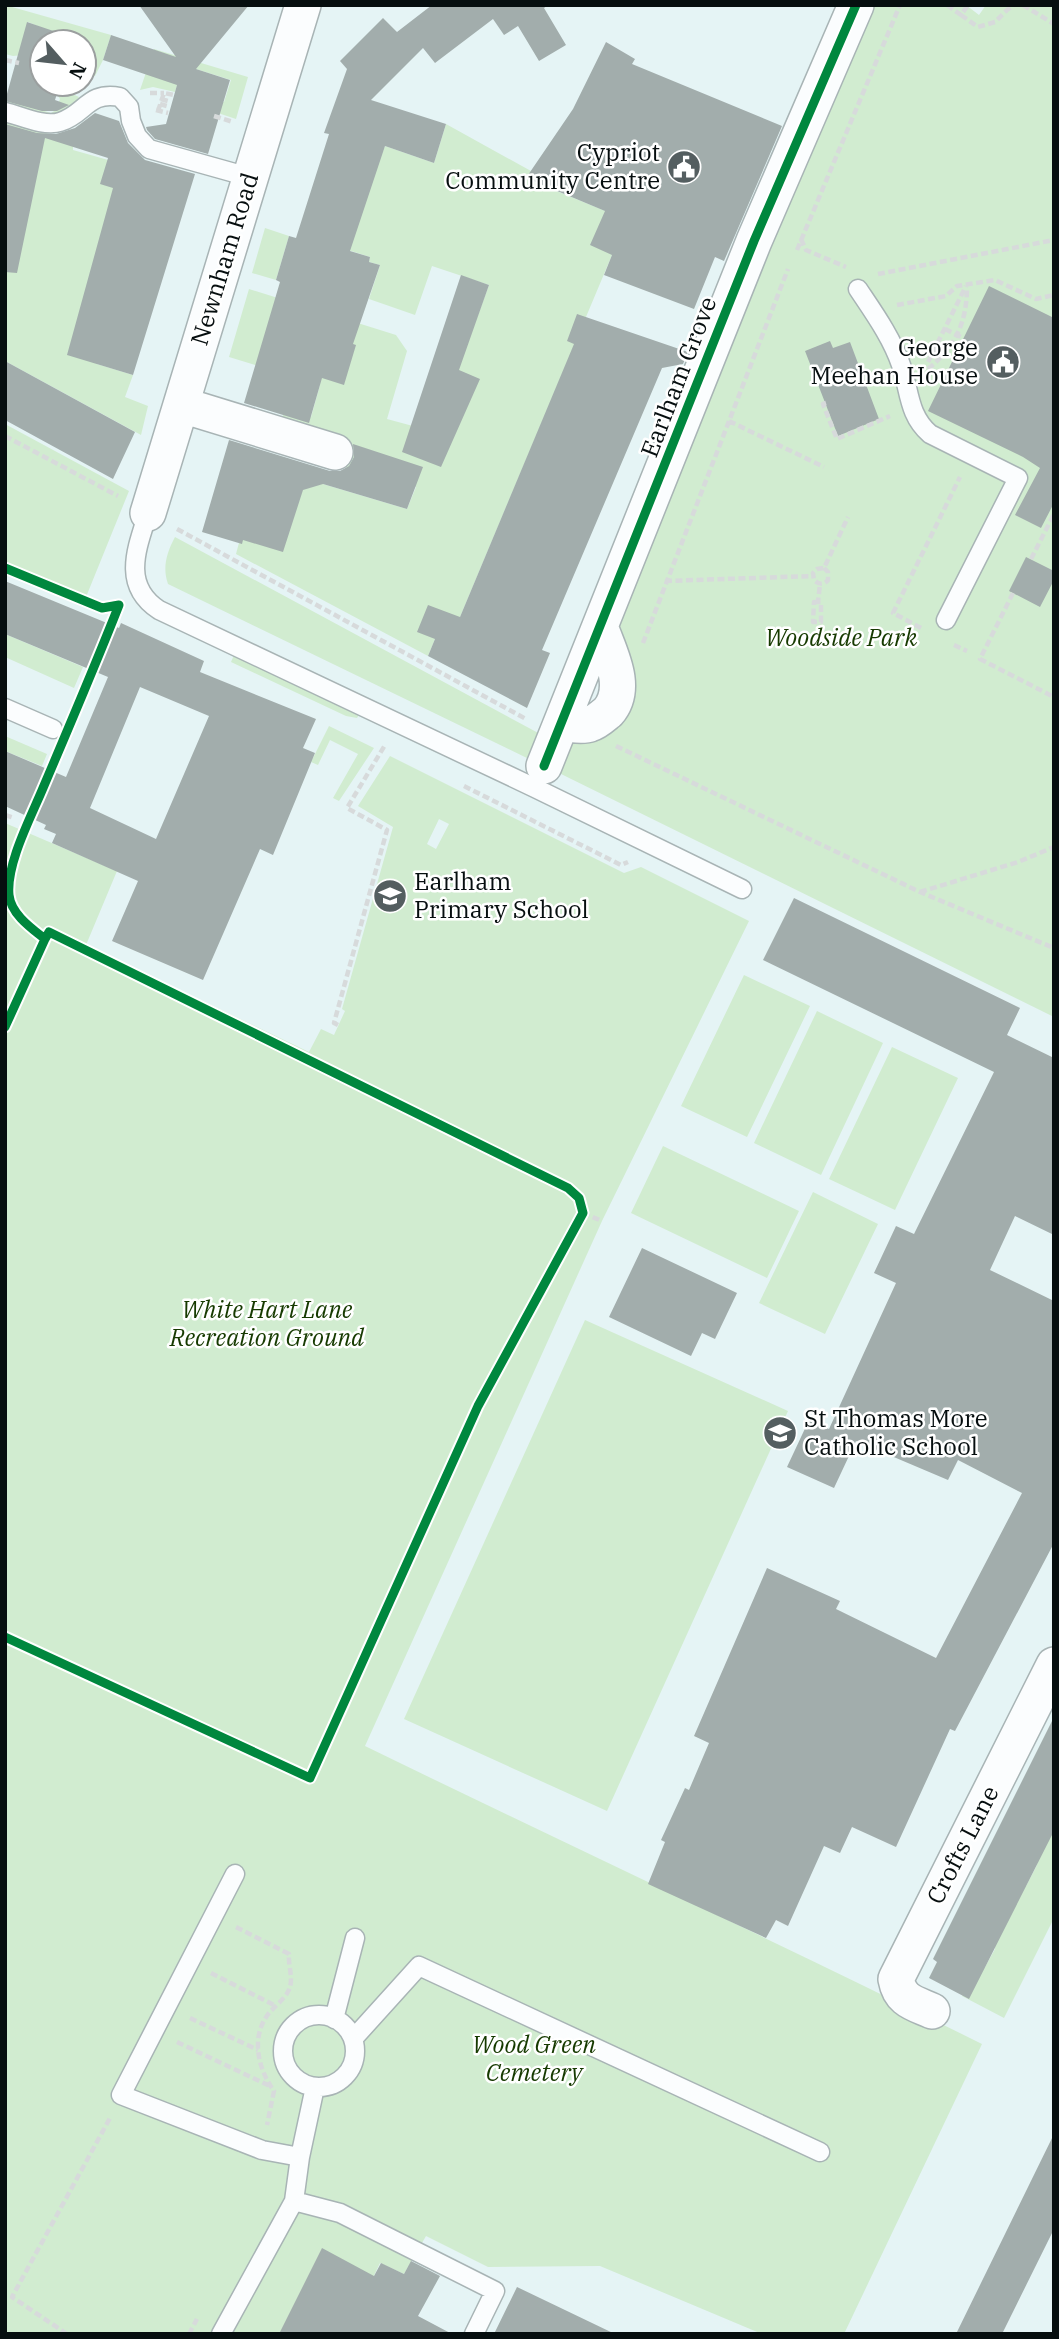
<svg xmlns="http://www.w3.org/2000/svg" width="1059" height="2339" font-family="'IBM Plex Serif',serif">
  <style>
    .green { fill: #d1ecd0; fill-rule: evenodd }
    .building { fill: #a2adac; fill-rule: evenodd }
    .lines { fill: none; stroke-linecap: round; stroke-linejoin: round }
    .lane-casing { stroke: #a8b4b5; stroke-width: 21 }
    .street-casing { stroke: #a8b4b5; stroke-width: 38 }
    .path { stroke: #d7dadb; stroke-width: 4.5; stroke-dasharray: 7 3.5; stroke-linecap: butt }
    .lane { stroke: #fbfdfe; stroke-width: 18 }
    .street { stroke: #fbfdfe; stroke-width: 35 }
    .cycleway-casing { stroke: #fff; stroke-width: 13 }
    .cycleway { stroke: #00873e; stroke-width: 9 }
    .labels { text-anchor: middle; stroke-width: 5; stroke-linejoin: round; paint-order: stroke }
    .poi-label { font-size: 24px; fill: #060e0f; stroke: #fff; text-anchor: end }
    .street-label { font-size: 24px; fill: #060e0f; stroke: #fff }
    .park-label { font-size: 24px; font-style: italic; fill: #163a00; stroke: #fff }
  </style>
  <rect width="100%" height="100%" fill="#e5f4f5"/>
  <!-- green -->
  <path class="green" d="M5,5L111,35L103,60L95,76H92L84,69V42H76L28,22L23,55L13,56L5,54Z
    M869,5H966L979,15L986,5H1054V1017L559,773L578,732L588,733L615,635L759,263Z
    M154,49L248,77L236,119L215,112L219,101L224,102L231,80L183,65L175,92L153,87L140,90Z
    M59,90L66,91L79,97L73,109L55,120L5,107V99L51,113L56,110L60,99L57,94Z
    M5,120L56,136L73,146V150L154,173L97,364L133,375L125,397L148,406L141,435L5,361Z
    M446,124L531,171L527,179L625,219L612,255L460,617L435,639L428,656L236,554L258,472L306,479L407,509L416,487L345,469L351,450L280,428L284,410L311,417L320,385L229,357L249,289L396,335L407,351L387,419L435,432L489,285L432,266L415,315L369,299L380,265L369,262L370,257L345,249L385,146L434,163Z
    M265,228L289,236L276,280L252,273Z
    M5,424L129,491L86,597L5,564Z
    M175,537L542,735L531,760L168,584C162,567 167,552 175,537Z
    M5,634L83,667L74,688L5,657Z
    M234,655L360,713L357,718L346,716L231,662Z
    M329,726L374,748L339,801L333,798L358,754L330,740L318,765L311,762Z
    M5,736L47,754L42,766L5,751Z
    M390,756L624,873L641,867L749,921L602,1221L365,1746C570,1846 777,1942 982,2044L844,2334H762L600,2266L488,2267L426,2236L404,2274L380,2263L346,2334H5V823L117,871L86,945L309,1052L321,1029L334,1035L345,1011L342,1009L393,827L358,806ZM439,819L449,824L436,849L427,844Z
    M744,975L810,1006L747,1137L681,1106Z
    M817,1011L883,1043L821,1175L754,1143Z
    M892,1047L958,1078L895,1210L829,1179Z
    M663,1146L799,1211L767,1278L631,1213Z
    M813,1192L878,1224L825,1334L759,1303Z
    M585,1320L788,1411L607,1811L404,1719Z
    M1054,1816V1918L1004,2018L962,1996L974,1975L985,1967L995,1949L993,1938L1019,1888L1026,1886L1036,1867Z"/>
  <!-- building -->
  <path class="building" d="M139,5H249L196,69L230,80L208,154L155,139L147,130L146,127L166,124L177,85L103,60L111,35L176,57Z
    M432,5H548L544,8L566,45L539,61L518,26L504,35L493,19L435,63L423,48L371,100L446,124L434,163L385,146L350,251L370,257L369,262L380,265L353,344L356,345L344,385L322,378L309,423L244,403L280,282L276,280L289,236L296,238L329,134L324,133L347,69L340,61L383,18L397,32Z
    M27,22L77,39L76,42H42V84H60L55,100L69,105L57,111H42L5,101Z
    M606,42L635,59L632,64L782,126L724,261L715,257L694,309L604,275L612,255L590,245L605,211L526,178L573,109Z
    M95,113L119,121L128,143L145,160L195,174L133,375L67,355L113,188L100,184L108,158L45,138L17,273L5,272V124L37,133L56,134L75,128Z
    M461,275L489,285L459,370L480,379L441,467L402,452Z
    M989,286L1054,318V503L1041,528L1015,515L1040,468L1023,457L928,411Z
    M577,314L688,352L683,364L662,368L542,650L550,653L527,708L428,656L435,639L417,632L428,605L460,617L574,344L567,341Z
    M830,341L833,348L850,342L879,419L838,436L805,351Z
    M5,361L135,432L113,479L5,420Z
    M229,440L330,471H340L349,466L354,457L353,444L423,467L407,509L323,484L303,490L283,552L243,540L242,544L202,532Z
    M1026,557L1054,571V580L1040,607L1009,591Z
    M5,581L119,628L121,623L204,661L200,672L316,719L303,748L315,753L273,855L260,849L203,980L112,941L138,881L52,843L56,834L44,829L46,825L5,806V751L66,777L108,677L5,634ZM140,687L209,716L156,839L90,808Z
    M794,898L1020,1008L1007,1035L1054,1058V1235L1015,1216L990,1270L1054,1301V1543L955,1731L950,1729L896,1847L852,1827L840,1853L824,1846L788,1926L776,1920L766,1938L648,1884L665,1842L661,1840L685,1788L689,1790L709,1743L694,1736L767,1568L840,1601L836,1609L936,1658L1022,1493L958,1460L948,1480L856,1441L834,1488L787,1467L809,1420L829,1429L896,1283L874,1273L896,1226L914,1234L994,1072L763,960Z
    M642,1248L737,1293L715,1339L702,1333L691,1356L609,1317Z
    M1054,1717V1831L969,1999L929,1978L937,1962L933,1959Z
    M1054,2134V2229L1002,2334H956Z
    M322,2248L374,2276L381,2263L404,2274L411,2261L440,2276L418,2316L452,2334H279Z
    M517,2287L615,2334H494Z"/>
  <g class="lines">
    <!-- lane casing -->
    <g class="lane-casing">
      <path id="lane" d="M5,112C21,116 44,127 60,122C86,114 87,91 120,97L129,107L131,121L137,136L149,149L249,177
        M858,289C874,313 892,338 901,365C910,391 908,415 930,434L1018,478L946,620
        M148,513C137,548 121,585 159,610L535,788L742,889
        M5,708L53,729
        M235,1874L121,2095L262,2150L300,2157
        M283 2051a36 36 0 1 1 72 0a36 36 0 1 1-72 0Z
        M334,2019L355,1938
        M353,2039L419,1966L820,2152
        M294,2201L340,2213L495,2291L474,2334
        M221,2334L294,2201L300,2157L315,2087"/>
    </g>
    <!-- street casing -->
    <g class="street-casing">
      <path id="street" d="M182,405L335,452
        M148,513L303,5
        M563,724C571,724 582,727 590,724C597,722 603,716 608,712C629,688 610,654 601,629
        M544,766L754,241L856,5
        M932,2011C914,2003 900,2001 896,1979L1054,1665"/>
    </g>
    <!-- path -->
    <path class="path" d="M947,5L961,15L968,5
      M1023,5L1054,24
      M961,15L978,27L995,22L1007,10L1014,5
      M5,60L19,63
      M150,93H164
      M161,99L171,102
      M160,104L170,107
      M156,110L168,113
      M158,111L164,93L174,95
      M214,116L233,122
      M801,239L806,250L846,267
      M797,250L900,5
      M878,274L1054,240
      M897,305L946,296L957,286L995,280L1036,299L1054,295
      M945,329L963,338
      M928,362L966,286
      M928,369C956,346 967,322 967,286
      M826,403L823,404L837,439L890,416
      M729,421L824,467
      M5,436L118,496
      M177,529L526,719
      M1031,559L1054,514
      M5,568L102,608L118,605
      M824,568L828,572V580C824,585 819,585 814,580L813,573L817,569L824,568L848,517
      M665,581L813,576
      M1013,593L980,659L1054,697
      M818,602H814L813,622H821V602H818L820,584
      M921,628L893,613L960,477
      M643,643L788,269
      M954,645L967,651
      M73,717L119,605
      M616,746L920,892L1054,948
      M464,786L621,865L628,862
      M5,815L14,818
      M920,892L1018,862L1054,847
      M338,1025L334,1023L387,830L347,808L385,745
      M5,1027L45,939C35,930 21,921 14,909C0,879 45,783 59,751
      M583,1213L602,1221
      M5,1637L310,1778L478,1406L583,1213L579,1198L568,1188L49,932L45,939
      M236,1927L289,1954C288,1964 293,1977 290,1987C287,1997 276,2005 269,2013C250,2037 258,2069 274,2091L267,2125
      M211,1973L276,2006
      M190,2018L258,2050
      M177,2042L270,2086
      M67,2334L12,2297L110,2118
      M189,2334L197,2319"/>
    <!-- lane -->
    <use href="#lane" class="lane"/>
    <!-- street -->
    <use href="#street" class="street"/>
    <!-- cycleway casing -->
    <g class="cycleway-casing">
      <path id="cycleway" d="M5,568L102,608L119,605
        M544,766L754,241L856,5
        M5,1027L45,939C31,928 11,914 9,895C6,864 31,817 43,788C69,727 95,666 119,605
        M5,1637L310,1778L478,1406L583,1213L579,1198L568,1188L49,932L45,939"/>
    </g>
    <!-- cycleway -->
    <use href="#cycleway" class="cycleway"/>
  </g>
  <!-- icons -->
  <defs>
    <g id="civic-disc" transform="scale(1.75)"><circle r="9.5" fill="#545e60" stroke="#fff"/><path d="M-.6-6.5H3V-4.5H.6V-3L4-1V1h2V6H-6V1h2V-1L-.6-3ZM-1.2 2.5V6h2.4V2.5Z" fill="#fff"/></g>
    <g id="school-disc" transform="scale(1.75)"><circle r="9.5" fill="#545e60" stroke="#fff"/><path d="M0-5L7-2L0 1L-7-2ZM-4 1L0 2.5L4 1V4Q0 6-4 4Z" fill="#fff"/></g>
  </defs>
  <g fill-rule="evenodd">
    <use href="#civic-disc" x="684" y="167"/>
    <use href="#civic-disc" x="1003" y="362"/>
    <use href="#school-disc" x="390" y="896"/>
    <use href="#school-disc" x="780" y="1433"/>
  </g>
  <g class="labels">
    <!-- poi labels -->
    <g class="poi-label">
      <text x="660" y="161">Cypriot<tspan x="660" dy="28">Community Centre</tspan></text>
      <text x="978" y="356">George<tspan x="978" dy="28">Meehan House</tspan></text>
      <text x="414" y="890" text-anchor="start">Earlham<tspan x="414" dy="28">Primary School</tspan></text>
      <text x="804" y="1427" text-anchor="start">St Thomas More<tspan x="804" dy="28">Catholic School</tspan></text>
    </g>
    <!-- street labels -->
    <g class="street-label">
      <text transform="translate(225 259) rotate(-73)" y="8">Newnham Road</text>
      <text transform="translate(679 377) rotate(-69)" y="8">Earlham Grove</text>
      <text transform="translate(963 1845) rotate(-63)" y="8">Crofts Lane</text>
    </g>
    <!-- park labels -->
    <g class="park-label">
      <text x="841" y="646">Woodside Park</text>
      <text x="267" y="1318">White Hart Lane<tspan x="267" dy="28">Recreation Ground</tspan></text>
      <text x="534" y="2053">Wood Green<tspan x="534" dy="28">Cemetery</tspan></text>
    </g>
  </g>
  <!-- border -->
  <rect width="1059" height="2339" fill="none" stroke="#060e0f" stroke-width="14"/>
  <!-- north arrow -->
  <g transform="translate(63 63) rotate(118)"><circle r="33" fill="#ffffff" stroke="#9b9f9f" stroke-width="2"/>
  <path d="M0-5L12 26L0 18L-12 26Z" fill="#545e60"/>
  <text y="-10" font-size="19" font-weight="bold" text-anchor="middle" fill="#060e0f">N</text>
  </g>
</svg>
